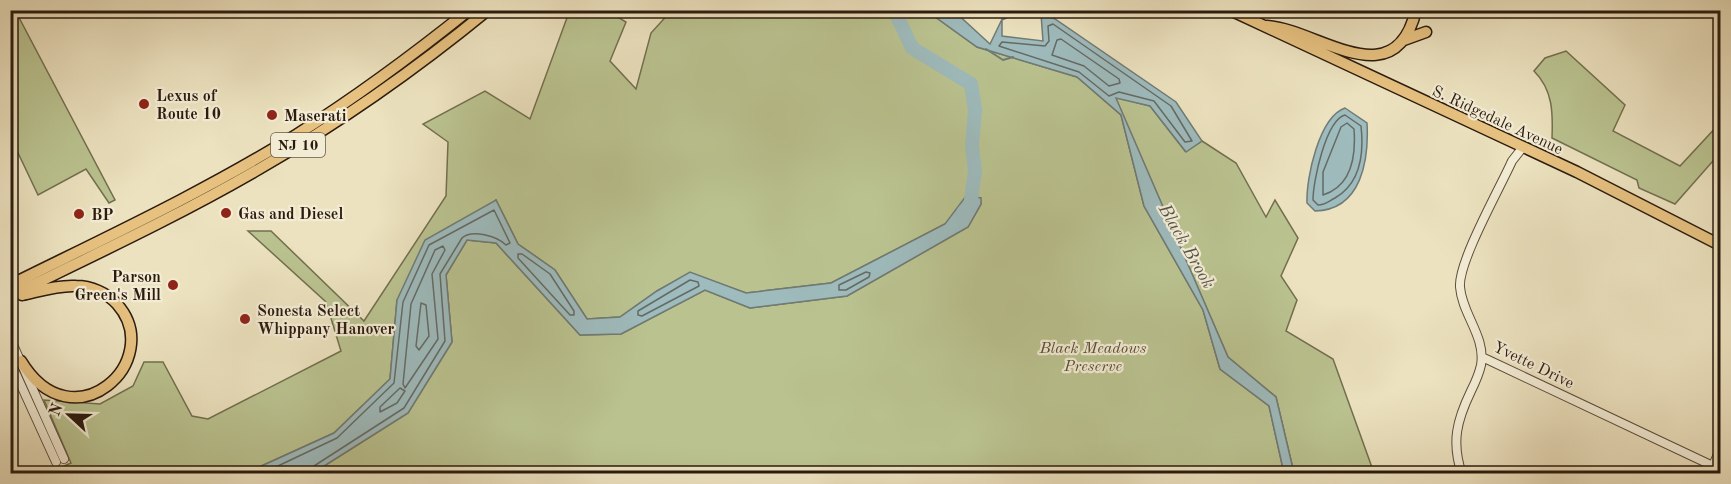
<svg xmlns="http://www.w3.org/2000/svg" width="1731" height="484" font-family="'Old Standard TT',serif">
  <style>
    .green { fill: #bac390; stroke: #726f4f; stroke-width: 1.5 }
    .water { fill: #9ebbbd; stroke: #707b77; stroke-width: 1.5 }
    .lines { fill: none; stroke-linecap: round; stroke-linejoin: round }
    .shore { stroke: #646b66; stroke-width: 1.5 }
    .stream { stroke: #707b77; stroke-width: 2 }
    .river { stroke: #9ebbbd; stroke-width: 14 }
    .minor-casing { stroke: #5b4d3a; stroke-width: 10 }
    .major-casing { stroke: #2b1b0e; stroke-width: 13 }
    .minor { stroke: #f3ecd5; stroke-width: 8 }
    .major { stroke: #e6c180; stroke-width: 10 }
    .poi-dot { fill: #8f2418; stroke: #f3ecd5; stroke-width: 2 }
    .labels { text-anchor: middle; stroke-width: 4.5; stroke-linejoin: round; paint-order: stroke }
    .shield { fill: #f3ecd5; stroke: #675a4a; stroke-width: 1.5 }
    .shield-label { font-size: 15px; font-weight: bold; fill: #2b1b0e }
    .poi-label { font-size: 16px; font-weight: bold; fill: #2b1b0e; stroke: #f3ecd5; text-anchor: start }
    .street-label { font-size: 16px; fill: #2b1b0e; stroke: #f3ecd5 }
    .park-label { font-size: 16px; font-style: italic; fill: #564d35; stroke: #f3ecd5 }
    .water-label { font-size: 18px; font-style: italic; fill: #53534b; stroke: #f3ecd5 }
  </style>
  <rect width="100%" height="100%" fill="#ece2bf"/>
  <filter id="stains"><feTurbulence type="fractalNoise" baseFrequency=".00333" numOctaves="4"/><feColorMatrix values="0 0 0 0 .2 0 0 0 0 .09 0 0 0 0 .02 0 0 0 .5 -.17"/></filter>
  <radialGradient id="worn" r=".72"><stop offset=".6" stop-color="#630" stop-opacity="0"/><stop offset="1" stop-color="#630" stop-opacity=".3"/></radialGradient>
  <!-- green -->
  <path class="green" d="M15,10L115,200L109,203L86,169L38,195L11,138L10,11Z
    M574,11H608L626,22L610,61L636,89L651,33L671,11H927L977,47L1077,77L1121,115L1144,206L1203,310L1220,369L1269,406L1284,473H313L408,413L452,342L446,275L467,240L496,243L580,335L621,334L705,290L750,308L847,296L968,227L981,204L980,198L945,224L831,283L746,293L690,273L657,291L620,317L587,319L555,270L518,244L496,200L397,300L390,379L334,433L246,473H48L71,463L44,400L100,404L133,386L144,362H163L192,416L208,419L341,351L326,302L248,231H271L364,321L446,196L448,142L423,124L485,91L530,119L568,15Z
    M1566,51L1625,105L1613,131L1680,166L1720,123V153L1675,204L1639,188L1637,180L1552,138C1553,113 1553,90 1534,71L1545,58Z
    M1115,97L1150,106L1185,151L1202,141L1236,163L1266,217L1275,200L1298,238L1281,276L1297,300L1286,331L1333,359L1374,473H1294L1276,397L1228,357Z"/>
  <!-- water -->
  <path class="water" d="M927,11H954L990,44L1006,11H1022L1002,20V36L1043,41L1041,14L1055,19L1176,102L1202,141L1186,152L1150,106L1116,98L1228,357L1276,397L1294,473H1284L1269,406L1220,369L1203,310L1144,206L1121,115L1077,77L977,47Z
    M1345,108L1367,123C1369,159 1362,210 1315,211L1307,203C1306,178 1319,117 1345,108Z
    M966,196L981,198V204L968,227L847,296L750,308L705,290L621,334L580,335L496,243L467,240L446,275L452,342L408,413L313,473H246L334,433L390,379L397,300L425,240L496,200L518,244L555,270L587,319L620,317L657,291L690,272L746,293L831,283L945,224Z"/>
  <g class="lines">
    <!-- shore -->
    <path class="shore" d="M1053,24L1171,106L1192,141L1185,142L1154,101L1119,92L1109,96L1079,72L999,46L1002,42L1045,46L1049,41L1048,26Z
      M1061,39L1119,79L1120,83L1109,86L1084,66L1052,55L1057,40Z
      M1345,115L1361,126C1364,153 1361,183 1335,198C1329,201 1325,205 1318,205L1313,200C1313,181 1326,120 1345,115Z
      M1347,123L1354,129C1356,156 1352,186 1323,195V172L1341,127Z
      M443,246L445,250L432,274L438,339L405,388L403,384L411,304L435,250Z
      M518,254H522L550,274L574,311V315H570L518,258Z
      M866,272L870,273L869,277L846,290H839V285Z
      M690,280L698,282L699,286L642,316L638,315V311Z
      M421,303L426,305L429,336L419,350L416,346Z
      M400,388L405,391L397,403L380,412V407Z
      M261,474L337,438L394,383L403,302L429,245L494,210L510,243L506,245C497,236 472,229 462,238L440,274L445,341L404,408L314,466L311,474"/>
    <!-- stream -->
    <path class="stream" d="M986,49L1003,60L1013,57"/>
    <!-- river -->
    <path class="river" d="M894,10L912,48L971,84L975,110L972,146L975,171L970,207L964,211"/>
    <!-- minor casing -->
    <g class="minor-casing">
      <path id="minor" d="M10,338L64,459
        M1482,357L1713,466
        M10,361L56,462
        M1462,474C1451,442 1457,420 1471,391C1475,383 1479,374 1481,365C1486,337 1462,314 1460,287C1458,262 1500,188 1512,161L1523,147
        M1709,474L1720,450"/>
    </g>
    <!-- major casing -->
    <g class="major-casing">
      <path id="major" d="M1230,10L1577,172L1720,245
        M1267,26C1317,29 1395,99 1416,10
        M1404,40L1426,32
        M10,285C107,237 204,192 296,135C356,97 413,55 469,10
        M10,296C94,255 178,216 259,169C339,123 416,69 488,10
        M21,361C73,447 167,360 117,304C107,293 91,286 76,286C58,285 40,291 22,295"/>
    </g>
    <!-- minor -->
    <use href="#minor" class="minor"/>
    <!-- major -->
    <use href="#major" class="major"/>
  </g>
  <!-- markers -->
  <g class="poi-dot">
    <circle cx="144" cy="104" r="6"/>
    <circle cx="272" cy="115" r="6"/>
    <circle cx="226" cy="213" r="6"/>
    <circle cx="79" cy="214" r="6"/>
    <circle cx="173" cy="285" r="6"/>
    <circle cx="245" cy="319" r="6"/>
  </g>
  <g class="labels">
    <!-- shield labels -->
    <rect class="shield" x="271" y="133" width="54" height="24" rx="4.5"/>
    <g class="shield-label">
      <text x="298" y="150">NJ 10</text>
    </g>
    <!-- poi labels -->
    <g class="poi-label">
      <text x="156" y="101">Lexus of<tspan x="156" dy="18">Route 10</tspan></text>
      <text x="284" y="121">Maserati</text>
      <text x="238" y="219">Gas and Diesel</text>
      <text x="91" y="220">BP</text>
      <text x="161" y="282" text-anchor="end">Parson<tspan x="161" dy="18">Green's Mill</tspan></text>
      <text x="257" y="316">Sonesta Select<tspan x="257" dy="18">Whippany Hanover</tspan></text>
    </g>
    <!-- street labels -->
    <g class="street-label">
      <text transform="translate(1498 119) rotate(25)" y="6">S. Ridgedale Avenue</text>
      <text transform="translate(1534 364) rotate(26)" y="6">Yvette Drive</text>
    </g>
    <!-- park labels -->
    <g class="park-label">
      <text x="1093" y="353">Black Meadows<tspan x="1093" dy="18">Preserve</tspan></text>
    </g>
    <!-- water labels -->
    <g class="water-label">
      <text transform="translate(1187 246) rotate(60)" y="6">Black Brook</text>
    </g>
  </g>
  <!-- margin -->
  <rect width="1731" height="484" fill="none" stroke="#ece2bf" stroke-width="36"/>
  <rect x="12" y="12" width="1707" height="460" fill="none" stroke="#2b1b0e" stroke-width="3"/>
  <rect x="18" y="18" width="1695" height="448" fill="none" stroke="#2b1b0e" stroke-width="1.5"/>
  <!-- north arrow -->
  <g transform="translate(69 415) rotate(292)" stroke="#f3ecd5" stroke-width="4.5" paint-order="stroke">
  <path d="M0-4.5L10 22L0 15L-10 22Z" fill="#2b1b0e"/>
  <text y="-9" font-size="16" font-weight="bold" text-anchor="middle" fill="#2b1b0e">N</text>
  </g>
  <rect width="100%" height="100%" filter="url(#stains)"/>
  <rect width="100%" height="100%" fill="url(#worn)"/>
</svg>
